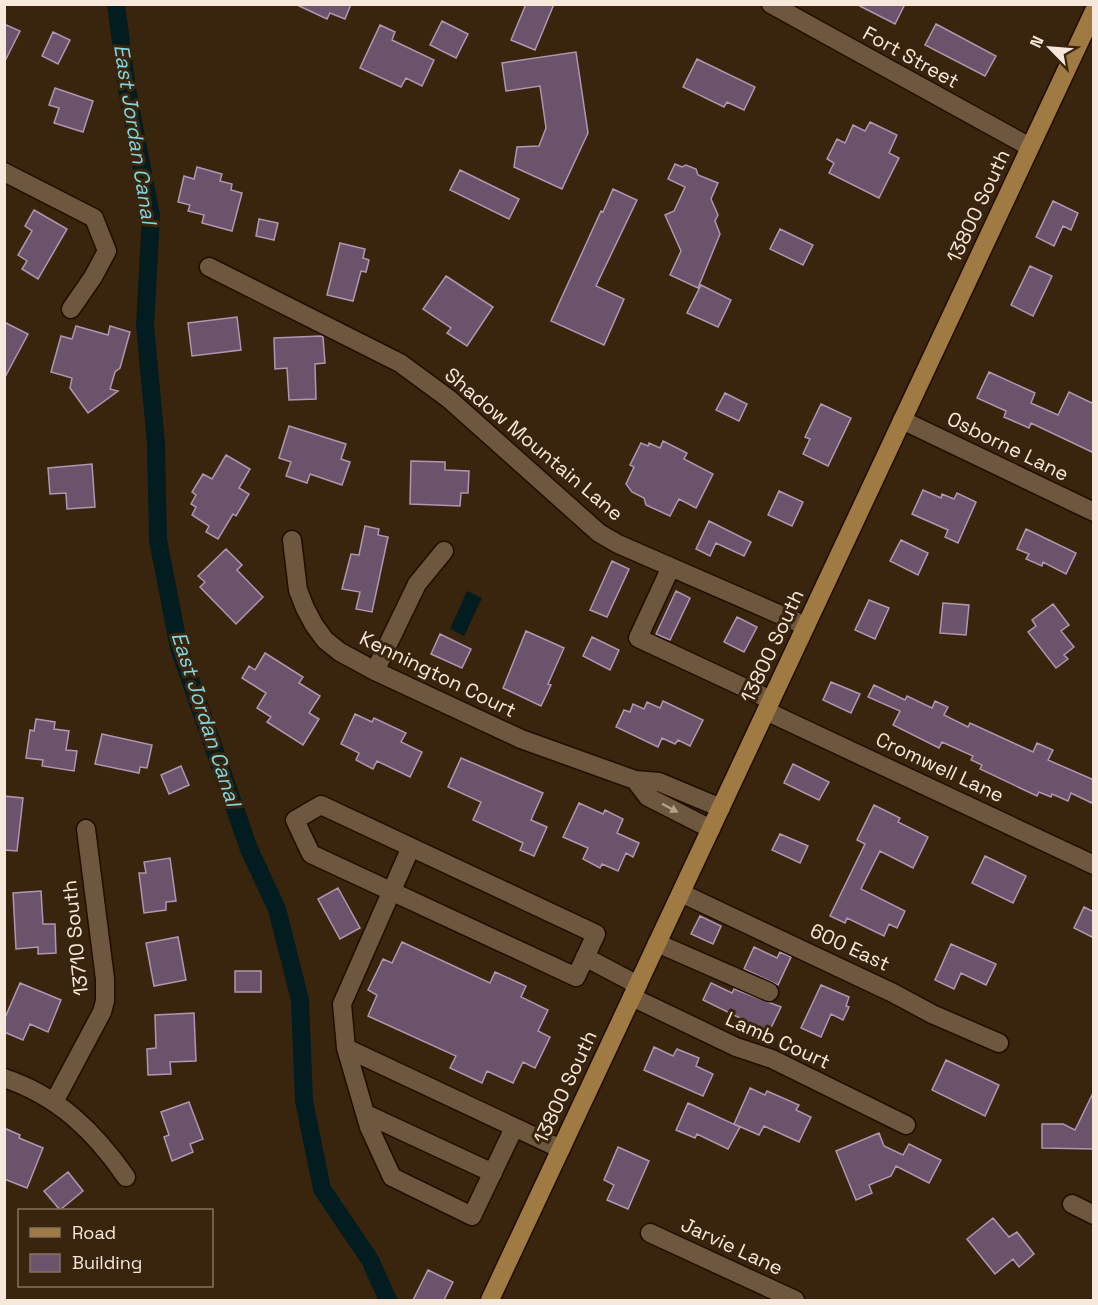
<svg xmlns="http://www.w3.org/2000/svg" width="1098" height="1305" font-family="'Space Grotesk',sans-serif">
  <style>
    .water { fill: #021c1f }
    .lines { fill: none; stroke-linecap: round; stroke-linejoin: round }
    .canal { stroke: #021c1f; stroke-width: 18 }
    .building { fill: #6a536b; stroke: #b096b1; stroke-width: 1.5 }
    .minor-casing { stroke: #200d00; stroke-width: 21 }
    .major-casing { stroke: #200d00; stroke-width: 21 }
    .minor { stroke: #6e573f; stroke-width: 18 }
    .major { stroke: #9f7a42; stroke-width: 18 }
    .oneway { fill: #b2a08d }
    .labels { text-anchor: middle; stroke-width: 6; stroke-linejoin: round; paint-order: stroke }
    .street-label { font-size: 20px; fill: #f6e9db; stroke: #39250d }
    .water-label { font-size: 21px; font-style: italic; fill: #80d6e1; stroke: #39250d }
  </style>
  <rect width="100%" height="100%" fill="#39250d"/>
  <!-- water -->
  <path class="water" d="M467,591L482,598L464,636L450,629Z"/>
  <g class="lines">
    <!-- canal -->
    <path class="canal" d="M116,4L127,89L151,216L145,326L156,443L158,540L179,648L249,849L277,909L300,1000L304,1101L322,1189L370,1260L388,1300"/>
  </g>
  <!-- building -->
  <path class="building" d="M295,4H351L345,19L330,13L327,19Z
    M526,4H554L535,50L511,40Z
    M856,4H905L895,24Z
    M442,21L468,34L456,58L430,45Z
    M4,24L20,31L4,63Z
    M936,24L996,56L985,76L925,45Z
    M380,25L395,32L392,40L434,60L422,86L406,78L401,87L360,68Z
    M53,32L70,40L58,64L42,56Z
    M576,52L588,133L562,189L514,167L517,147L539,146L546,128L540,86L506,91L502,63Z
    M697,59L755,87L744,110L727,102L724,107L683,87Z
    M55,88L93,101L83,132L54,123L59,108L49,105Z
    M870,122L897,135L889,153L899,158L879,198L829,173L834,163L827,159L837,139L845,143L853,125L865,131Z
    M675,164L682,167L686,165L696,169L698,175L718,183L711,199L718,215L715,221L720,234L698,288L670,275L681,251L665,215L674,211L685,187L668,179Z
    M197,167L222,174L220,181L232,184L231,190L242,193L232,231L202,223L204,215L188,211L190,205L178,202L184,176L194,179Z
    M460,170L519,199L509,219L450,190Z
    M613,189L637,200L596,286L624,299L604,345L551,321L601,211L603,212Z
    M1053,201L1078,213L1071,230L1063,226L1054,246L1036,237Z
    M34,210L67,229L38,279L22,269L27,261L18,255L32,231L25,226Z
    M259,219L278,223L274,240L256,236Z
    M780,229L813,245L803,265L770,249Z
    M340,243L365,249L363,258L369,260L366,272L361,271L353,301L327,295Z
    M1030,266L1052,276L1033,316L1011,305Z
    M446,276L493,307L467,346L447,333L451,328L423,309Z
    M701,285L731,300L718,327L687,313Z
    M237,317L241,350L192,356L188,323Z
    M4,322L28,334L4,379Z
    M76,326L108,335L110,326L130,332L120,368L115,372L110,389L118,391L88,413L70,388L72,378L51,372L61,336L72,339Z
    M321,336L323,337L325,363L315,364L316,399L289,400L287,368L275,369L274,338Z
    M989,372L1035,393L1031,403L1058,415L1069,392L1094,404V453L1031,423L1029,428L1004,417L1006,411L977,398Z
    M725,393L747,404L739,421L716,410Z
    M821,404L851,418L828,466L803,454L810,439L805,437Z
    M289,426L346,444L341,459L350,462L342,485L310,474L307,483L286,476L291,462L279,458Z
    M663,441L687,453L684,459L713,474L696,508L679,499L670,516L646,505L644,498L632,492L626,484L634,467L630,465L641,443L648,446L649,443L660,448Z
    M226,455L250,469L239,488L249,494L236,516L233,514L218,539L206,532L209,526L192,515L196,507L191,504L196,495L192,492L203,474L212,479Z
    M411,461L445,462V470L469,471L468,493H461L460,506L410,504Z
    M92,464L95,507L67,509L66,493L50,494L48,468Z
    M923,490L941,498L942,494L954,499L957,493L976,502L958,543L945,537L948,530L912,514Z
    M779,491L803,502L792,526L768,515Z
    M709,521L751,542L744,556L716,543L710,556L696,549Z
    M365,526L379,529L378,535L388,537L372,612L356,609L360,592L342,589L351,554L359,555Z
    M1026,529L1076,553L1066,574L1043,562L1042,566L1026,559L1029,554L1017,549Z
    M901,540L928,553L918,575L890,561Z
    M226,549L242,565L237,570L263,597L236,624L200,587L205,582L198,576Z
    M612,561L629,569L607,617L590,610Z
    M676,591L690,598L670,640L656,634Z
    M869,600L889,608L875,639L855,630Z
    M943,603L969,605L966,635L940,633Z
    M1053,604L1069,625L1061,631L1074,647L1064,655L1068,659L1056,668L1028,632L1036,626L1032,620Z
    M737,617L757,627L744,652L724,642Z
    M526,631L564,648L548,684L551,685L541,706L503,688Z
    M440,634L471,649L462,668L431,654Z
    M592,637L619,650L610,670L583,656Z
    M265,653L303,677L299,683L320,696L309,713L319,719L303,745L267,722L271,717L257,708L266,693L242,678L249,666L255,670Z
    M831,682L860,694L851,713L823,700Z
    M874,685L905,700L907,696L932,708L935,701L948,707L944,715L968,727L970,723L1033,752L1037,743L1053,750L1048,760L1094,780V804L1071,793L1068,801L1052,794L1051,797L1039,792L1037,796L980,769L982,765L971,760L973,756L942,742L939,748L893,725L900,711L868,697Z
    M663,701L703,720L690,746L678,740L675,744L662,738L658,747L616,727L624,710L630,712L633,704L644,709L647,702L660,708Z
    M355,714L372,722L374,718L406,733L401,742L422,752L410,777L377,761L373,769L356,760L359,753L341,744Z
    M36,719L55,722L54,729L69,731L66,750L77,751L74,771L42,766L43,760L26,758L30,730L34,731Z
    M102,734L152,745L147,768L140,767L139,773L95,764Z
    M461,758L543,793L531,820L547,827L534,856L520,850L523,843L473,820L481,802L448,787Z
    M793,764L829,782L819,800L784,783Z
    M181,766L189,785L169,794L161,775Z
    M4,796L23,798L17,851L4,850Z
    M579,803L603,814L605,810L623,819L617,833L639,843L633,857L626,853L618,871L602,864L600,868L583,859L588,848L563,837Z
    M874,805L900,818L898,822L928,837L913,868L880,851L861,889L905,911L897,928L889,924L884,936L847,918L845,923L830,916L865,844L857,840Z
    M780,834L808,846L800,863L772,850Z
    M985,856L1026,876L1013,903L972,883Z
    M170,858L176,901L166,902V910L144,913L139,873H146L144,862Z
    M338,888L360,928L340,939L318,899Z
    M41,891L43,924H55L56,953L38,954V947L16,949L13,893Z
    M1084,907L1094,912V938L1074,928Z
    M700,916L721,926L713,944L691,934Z
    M178,937L186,980L154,986L146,943Z
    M402,942L490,983L495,972L526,986L521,997L548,1010L538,1031L550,1037L535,1068L523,1062L513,1083L487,1071L482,1083L450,1068L456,1056L368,1016L377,995L368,990L383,959L392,963Z
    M951,944L996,964L986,985L961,973L954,989L935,980Z
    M754,947L777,958L780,952L791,957L778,985L744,969Z
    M235,971H261V992H235Z
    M20,983L61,1000L48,1032L30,1024L23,1040L4,1032V1020Z
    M711,983L732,993L734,989L781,1007L766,1038L743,1027L746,1021L703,1000Z
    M821,985L849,997L846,1006L849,1007L843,1020L831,1014L821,1037L801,1028Z
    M194,1013L196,1061L170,1062L171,1074L148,1075L147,1049L156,1048L155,1015Z
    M654,1047L673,1056L677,1049L699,1058L696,1066L713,1074L703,1096L644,1070Z
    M946,1060L999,1085L985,1116L932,1090Z
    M750,1088L765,1095L767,1091L799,1105L796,1110L811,1117L799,1142L764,1126L759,1135L734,1124Z
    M1094,1091V1149L1042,1148V1124H1063L1075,1130Z
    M189,1102L203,1139L190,1144L193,1152L172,1161L164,1137L169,1135L161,1112Z
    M688,1103L740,1127L728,1149L697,1134L695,1138L676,1130Z
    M4,1128L20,1135L19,1138L43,1148L27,1188L4,1179Z
    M879,1133L884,1146L903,1155L909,1144L941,1160L929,1183L896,1166L891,1176L869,1185L872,1193L856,1200L836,1151Z
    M618,1147L649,1161L628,1209L607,1200L614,1185L604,1180Z
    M68,1172L83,1191L60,1210L44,1191Z
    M993,1218L1009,1237L1017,1232L1034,1254L1019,1267L1013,1259L995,1274L967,1239Z
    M428,1270L453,1282L444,1300H413Z"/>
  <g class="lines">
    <!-- minor casing -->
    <g class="minor-casing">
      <path id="minor" d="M771,4L1030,147
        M4,172L94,218L107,251L93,277L71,309
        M209,267L400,363L449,399L599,533L618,544L806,626
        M902,420L1094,512
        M292,540L298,590L305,608L314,625L325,640L340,652L375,671L521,739L635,780L659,782L721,808
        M671,567L638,638L771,700
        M375,671L417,584L444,551
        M766,711L1094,865
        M635,780L648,797L711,829
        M321,805L596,934L576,977L311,854L295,820Z
        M411,847L342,1004L346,1048L369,1127L392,1177L472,1216L514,1128
        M681,893L893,993L932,1014L999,1043
        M657,943L769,992
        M585,957L638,985
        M632,997L736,1047L772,1059L906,1125
        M346,1048L561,1149
        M4,1078C58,1096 94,1131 126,1177
        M54,1102L102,1012L105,1001V979L86,829
        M366,1114L493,1173
        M1072,1204L1094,1215
        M650,1233L795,1300"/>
    </g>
    <!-- major casing -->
    <g class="major-casing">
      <path id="major" d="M490,1300L1094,11"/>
    </g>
    <!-- minor -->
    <use href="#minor" class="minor"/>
    <!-- major -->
    <use href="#major" class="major"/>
  </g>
  <!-- one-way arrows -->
  <defs><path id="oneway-solid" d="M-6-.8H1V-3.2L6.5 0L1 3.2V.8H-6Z" transform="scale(1.5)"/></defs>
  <use class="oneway" href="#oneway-solid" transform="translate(670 808) rotate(28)"/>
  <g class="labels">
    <!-- street labels -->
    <g class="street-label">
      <text transform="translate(911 57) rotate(29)" y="7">Fort Street</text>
      <text transform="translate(978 206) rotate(-65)" y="7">13800 South</text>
      <text transform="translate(534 444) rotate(40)" y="7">Shadow Mountain Lane</text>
      <text transform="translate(1008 446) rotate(26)" y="7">Osborne Lane</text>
      <text transform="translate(772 646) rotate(-65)" y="7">13800 South</text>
      <text transform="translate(438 674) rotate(26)" y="7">Kennington Court</text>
      <text transform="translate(940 767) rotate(25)" y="7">Cromwell Lane</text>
      <text transform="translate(75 938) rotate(-96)" y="7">13710 South</text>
      <text transform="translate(850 947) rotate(25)" y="7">600 East</text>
      <text transform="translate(778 1040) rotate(24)" y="7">Lamb Court</text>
      <text transform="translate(565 1087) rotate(-65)" y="7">13800 South</text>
      <text transform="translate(732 1246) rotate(25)" y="7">Jarvie Lane</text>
    </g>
    <!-- water labels -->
    <g class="water-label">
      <text transform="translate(135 134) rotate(81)" y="7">East Jordan Canal</text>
      <text transform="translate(206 719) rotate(72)" y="7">East Jordan Canal</text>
    </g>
  </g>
  <!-- border -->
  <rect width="1098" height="1305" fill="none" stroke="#f6e9db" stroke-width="12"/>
  <!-- legend -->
  <rect x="18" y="1209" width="195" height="78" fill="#39250d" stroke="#85735f" stroke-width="1.5"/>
  <rect x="30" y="1228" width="30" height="9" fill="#9f7a42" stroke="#85735f" stroke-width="1.5"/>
  <text x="72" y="1239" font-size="18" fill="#f6e9db">Road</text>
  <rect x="30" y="1254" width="30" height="18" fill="#6a536b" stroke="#85735f" stroke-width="1.5"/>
  <text x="72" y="1269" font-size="18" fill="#f6e9db">Building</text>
  <!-- north arrow -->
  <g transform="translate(1050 48) rotate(295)" stroke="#39250d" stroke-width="4.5" paint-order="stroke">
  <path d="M0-4.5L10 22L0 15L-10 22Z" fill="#f6e9db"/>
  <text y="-9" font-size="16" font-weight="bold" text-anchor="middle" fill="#f6e9db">N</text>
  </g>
</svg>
